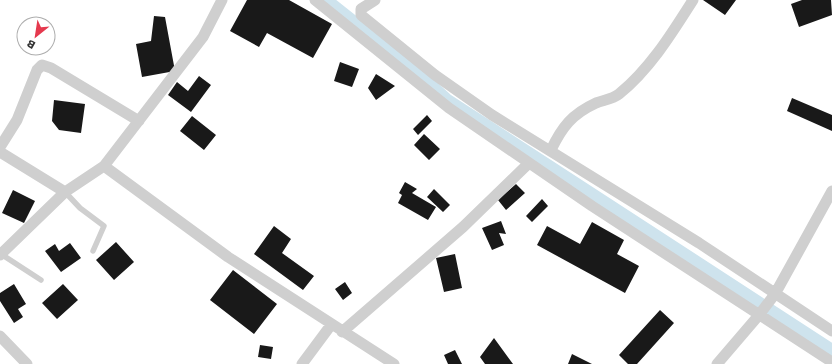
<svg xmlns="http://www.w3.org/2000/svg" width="832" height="364" font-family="'Work Sans',sans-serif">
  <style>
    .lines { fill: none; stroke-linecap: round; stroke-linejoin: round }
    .canal { stroke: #cee3ed; stroke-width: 14 }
    .building { fill: #191919 }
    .service { stroke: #cfcfcf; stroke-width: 5.5 }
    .minor { stroke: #cfcfcf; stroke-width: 11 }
  </style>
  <rect width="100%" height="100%" fill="#fff"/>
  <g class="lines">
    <!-- canal -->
    <path class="canal" d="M325,0L412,69L446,100L832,351"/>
  </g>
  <!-- building -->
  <path class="building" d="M247,0H289L332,24L313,58L267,33L259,47L230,31Z
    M703,0H736L725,15Z
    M802,0H831L832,15L799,27L791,4Z
    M154,16L165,17L175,71L142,77L136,44L151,41Z
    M340,62L359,69L352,87L334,81Z
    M376,74L395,86L376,100L368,88Z
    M199,76L211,85L191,112L168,95L177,82L188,91Z
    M792,98L832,115V131L787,111Z
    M54,100L85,104L81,133L59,130L52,121Z
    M427,115L432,121L418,135L413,129Z
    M192,116L216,135L204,150L180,131Z
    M424,134L440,149L429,160L414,145Z
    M405,182L417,189L412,193L436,207L428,220L398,203L402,195L399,193Z
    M516,184L525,193L506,210L498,200Z
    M434,189L450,205L443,212L427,197Z
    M13,190L35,201L24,223L2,213Z
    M542,199L548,206L532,222L526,216Z
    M501,221L506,234L499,233L504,245L492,250L482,228Z
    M592,222L624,240L617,254L639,266L625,293L537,245L547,226L580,244Z
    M274,226L291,239L282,253L314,276L303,290L254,254Z
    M116,242L134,262L114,280L96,260Z
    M70,243L81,258L61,272L45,251L55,244L59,251Z
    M455,254L462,288L444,292L436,258Z
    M233,270L277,304L254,334L210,300Z
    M345,282L352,293L343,300L335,289Z
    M14,284L26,304L18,309L23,317L14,323L0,301V293Z
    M63,284L78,300L57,319L42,303Z
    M660,310L674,323L637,364H628L619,355Z
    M494,338L513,364H485L480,357Z
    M260,345L273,347L271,359L258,357Z
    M455,350L462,364H448L444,355Z
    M572,354L592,364H568Z"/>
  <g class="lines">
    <!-- service -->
    <path class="service" d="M65,192L80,208L104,226L93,251
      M1,254L41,280"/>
    <!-- minor -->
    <path class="minor" d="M315,0L449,108L592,206L832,362
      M375,0L361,9V15L435,75L492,115L699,243L832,331
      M0,147L17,120L37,70L42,65L51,68L139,121
      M551,150C562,127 572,114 596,103C604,100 613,99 619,94C650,69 672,33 693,0
      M0,152L65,192
      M104,166L228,257L394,364
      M0,255L65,192L104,166L203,37L222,0
      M342,332L463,227L529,163
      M0,336L27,364
      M302,364L331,325
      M717,364L759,315L775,294L832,191"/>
  </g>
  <!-- north arrow -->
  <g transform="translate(36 36) rotate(210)"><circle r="19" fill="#ffffff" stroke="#adadad"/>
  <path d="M0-3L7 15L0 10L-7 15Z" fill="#e5394e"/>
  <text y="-6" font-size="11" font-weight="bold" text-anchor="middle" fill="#323232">B</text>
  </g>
</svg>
